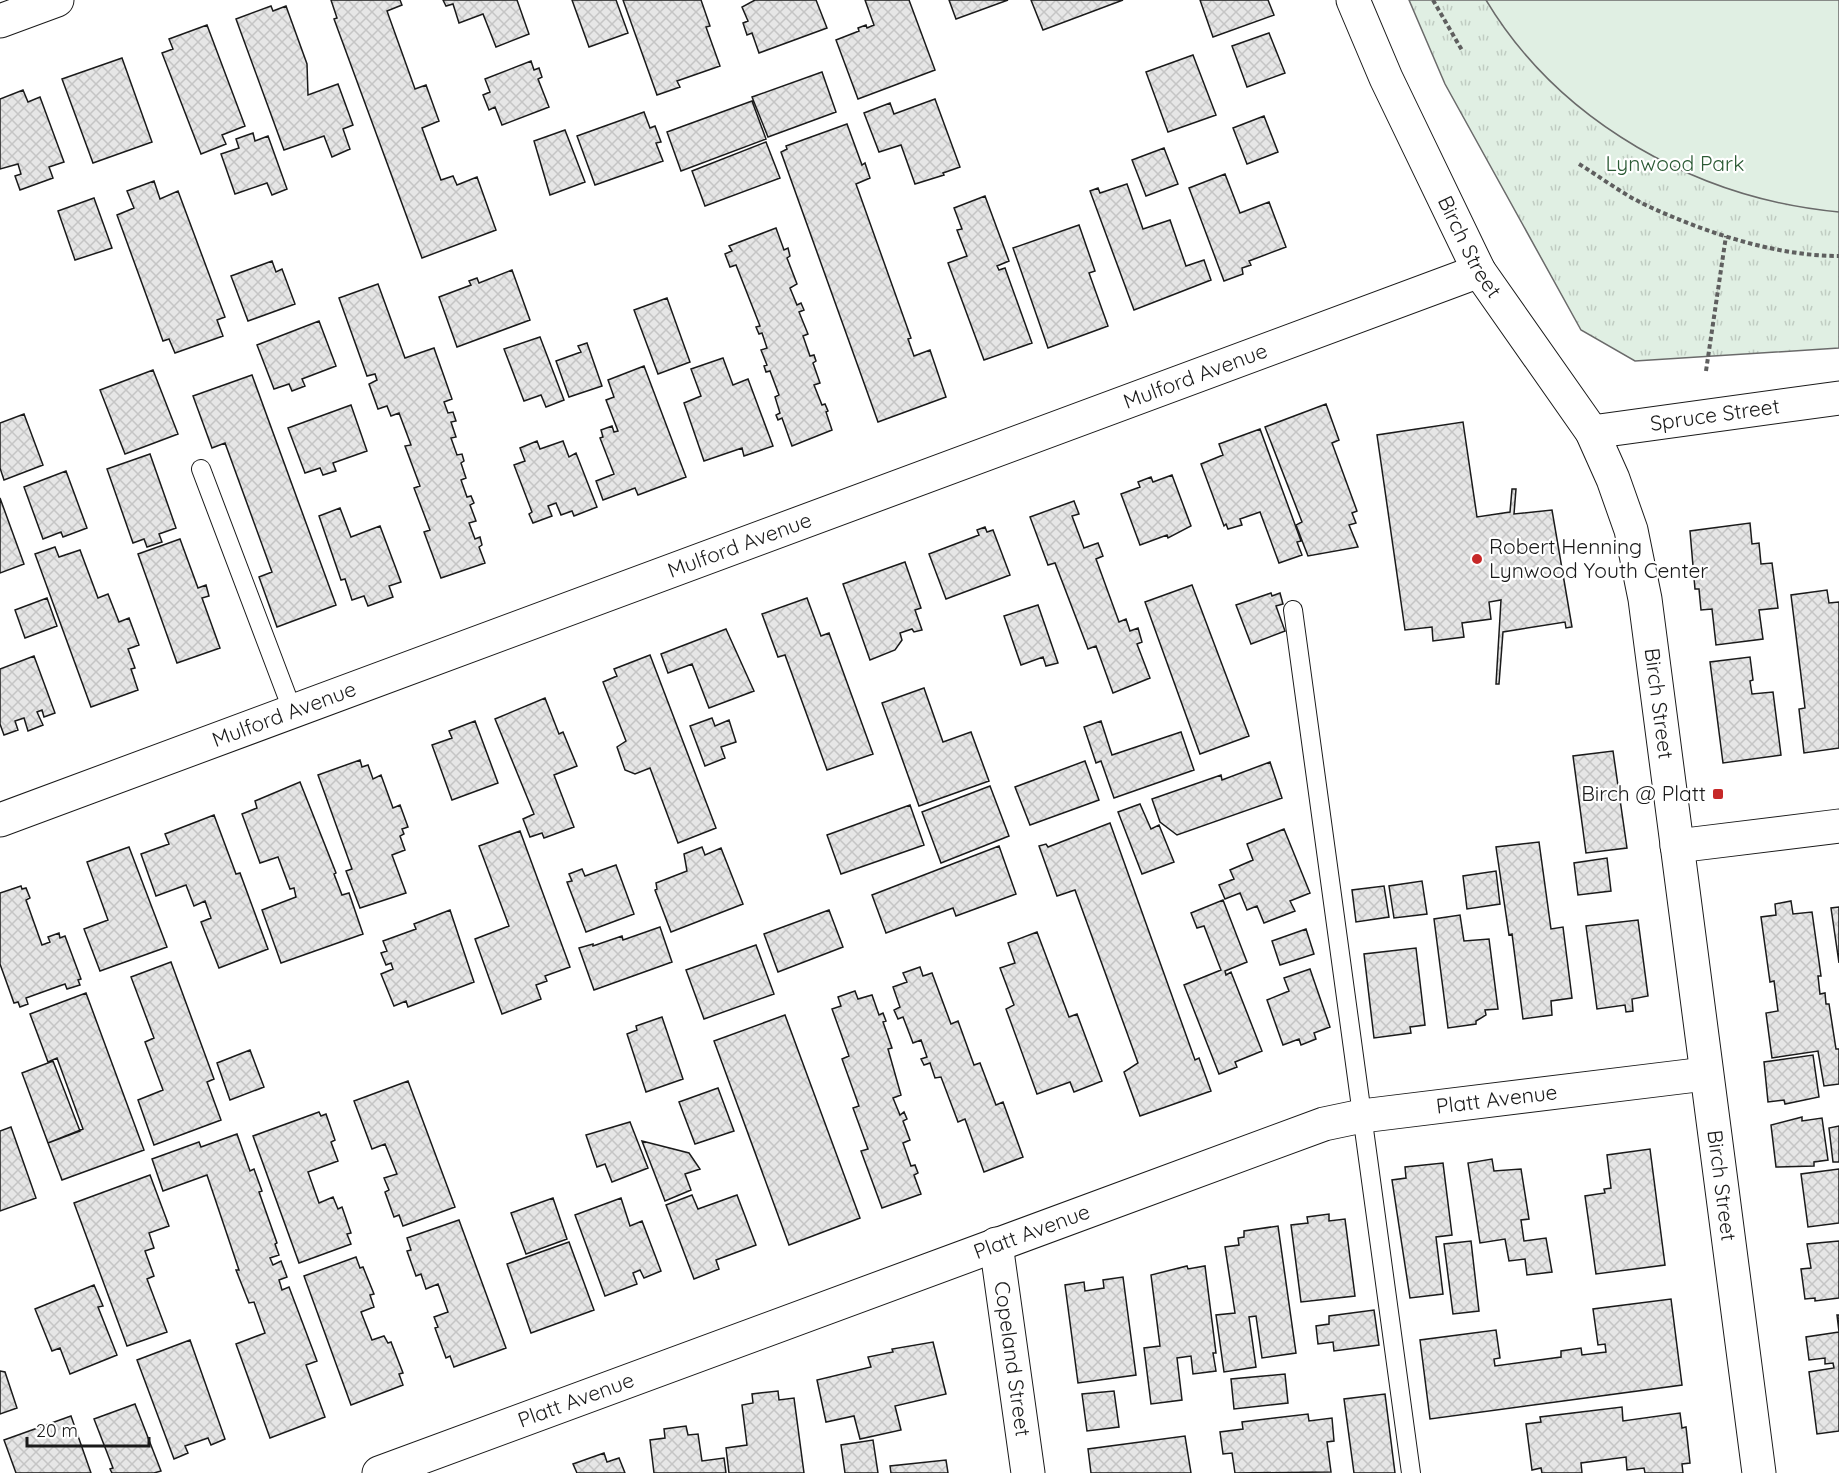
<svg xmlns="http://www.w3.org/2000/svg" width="1839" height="1473" font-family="Quicksand,sans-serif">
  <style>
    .park { fill: url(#park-tufts); stroke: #6a6a6a; stroke-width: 1.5 }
    .pitch { fill: #e0efe3; stroke: #6a6a6a; stroke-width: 1.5 }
    .building { fill: url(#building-cross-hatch); stroke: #1a1a1a; stroke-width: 1.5 }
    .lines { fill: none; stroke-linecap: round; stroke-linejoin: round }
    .service-casing { stroke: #1a1a1a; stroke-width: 20 }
    .minor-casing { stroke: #1a1a1a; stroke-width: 35 }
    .path { stroke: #5f5f5f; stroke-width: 4; stroke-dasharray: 4.5 3; stroke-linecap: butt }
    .service { stroke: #fff; stroke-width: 18 }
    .minor { stroke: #fff; stroke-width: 33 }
    .poi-dot { fill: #c62828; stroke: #fff; stroke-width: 2 }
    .labels { text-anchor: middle; stroke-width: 4.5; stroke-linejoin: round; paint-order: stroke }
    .park-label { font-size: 21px; fill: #2b5a34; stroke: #fff }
    .street-label { font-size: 21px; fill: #1a1a1a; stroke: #fff }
    .poi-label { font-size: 21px; fill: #1a1a1a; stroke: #fff; text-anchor: start }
  </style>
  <defs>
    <pattern id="park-tufts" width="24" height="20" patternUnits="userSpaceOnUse" patternTransform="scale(1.5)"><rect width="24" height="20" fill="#e0efe3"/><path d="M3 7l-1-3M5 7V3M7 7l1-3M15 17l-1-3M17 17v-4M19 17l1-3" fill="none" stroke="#c0ccc2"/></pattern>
    <pattern id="building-cross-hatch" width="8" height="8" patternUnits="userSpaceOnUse" patternTransform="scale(1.5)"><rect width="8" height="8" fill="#e6e6e6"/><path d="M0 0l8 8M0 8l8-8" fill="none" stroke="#c5c5c5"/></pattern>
  </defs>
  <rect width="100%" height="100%" fill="#fff"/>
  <!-- park -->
  <path class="park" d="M1409,0H1839V348L1635,361L1581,330L1445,84Z"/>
  <!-- pitch -->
  <path class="pitch" d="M1486,0H1839V212C1698,199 1560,123 1486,0Z"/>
  <!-- building -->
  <path class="building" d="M331,0H400L402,5L387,11L415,89L426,85L439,121L422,128L441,180L453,176L457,185L477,177L496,230L422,258L334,19L337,18Z
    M443,0H517L529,34L496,47L483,14L459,23L453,4L446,6Z
    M572,0H616L628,33L589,47Z
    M623,0H701L710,26L706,27L720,66L677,81L680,87L657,95Z
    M755,0H816L827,28L759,53L752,33L747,35L743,23L748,21L742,7Z
    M865,0H909L935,70L858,99L836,40L859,31L858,28L866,25L867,28L874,25Z
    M949,0H1008L956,19Z
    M1031,0H1123L1043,30Z
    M1200,0H1268L1274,15L1213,37Z
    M271,6L273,11L286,6L307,64L308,95L338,84L353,125L343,129L350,149L332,157L324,136L284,150L236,19Z
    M207,25L245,126L222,135L226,144L201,154L162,53L173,49L169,39Z
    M1269,33L1285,73L1247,87L1232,46Z
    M1193,55L1216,115L1168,132L1146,72Z
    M122,58L152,142L93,163L62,79Z
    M531,61L534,70L539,68L542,77L538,79L549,107L502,125L495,107L489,110L483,95L490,92L485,79Z
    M822,72L836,112L768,137L752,97Z
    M23,90L28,102L40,97L64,162L49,167L53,178L20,190L15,176L21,174L18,164L0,169V99Z
    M935,99L960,167L943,173L944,175L915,184L901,145L879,152L864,113L890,103L894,114Z
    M752,101L766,139L681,171L667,132Z
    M644,112L650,128L655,126L661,142L656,143L663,161L595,185L577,136Z
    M1264,116L1278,152L1247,164L1233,128Z
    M847,124L862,165L865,163L870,178L856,184L911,338L908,339L914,356L930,350L946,397L878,422L781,152L787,149L786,146Z
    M565,130L585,182L550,195L534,141Z
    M253,133L255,141L268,136L287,189L272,195L267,183L235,194L221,154L239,148L236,139Z
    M766,142L780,178L705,206L692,171Z
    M1164,148L1178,184L1146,196L1132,160Z
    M1225,174L1240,213L1269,202L1286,247L1249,261L1251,265L1242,268L1243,274L1224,281L1189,188Z
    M154,181L160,199L178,191L225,317L217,320L223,336L175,353L169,339L163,341L117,215L134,208L127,191Z
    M1127,184L1143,229L1170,220L1186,266L1204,260L1211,280L1134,310L1090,191L1098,188L1100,193Z
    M985,196L1009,261L997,266L999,270L1005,268L1032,343L984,360L948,263L967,256L957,230L962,229L954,208Z
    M94,198L112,248L75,260L58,211Z
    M1079,225L1095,271L1089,273L1108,326L1048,348L1013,248Z
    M776,228L784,250L788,248L790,256L787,258L797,284L790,288L797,305L801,303L804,310L799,312L808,334L803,336L810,356L814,355L816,361L813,363L820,383L814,385L822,405L825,404L828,411L826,412L832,430L792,446L782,418L778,420L776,415L780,413L775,397L779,395L770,371L766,372L764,366L767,365L761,350L767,348L762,333L759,334L756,327L760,326L736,265L730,267L725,254L732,251L729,246Z
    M272,261L276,272L282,269L295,304L248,321L231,276Z
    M512,270L530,320L457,347L439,297L471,285L469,281L477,278L479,283Z
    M378,284L405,358L434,348L452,399L444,402L448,413L453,412L456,421L451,422L456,437L451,438L457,455L462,454L464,461L461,463L466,478L461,480L467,497L471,496L474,503L470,505L476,521L469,523L475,539L480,537L482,545L479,547L485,563L441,578L424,532L430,530L414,488L420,486L405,446L411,445L399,413L391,416L387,406L378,409L369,384L377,380L375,374L367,376L339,298Z
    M667,298L690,362L658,374L634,310Z
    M319,321L336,366L302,379L305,386L292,391L289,384L274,389L257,345Z
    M540,337L564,400L546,407L541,395L524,401L504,349Z
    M587,343L602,386L569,397L556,361L581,352L578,346Z
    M723,358L733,385L748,379L773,446L744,456L742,448L704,461L684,403L701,396L691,369Z
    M644,366L686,477L638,495L635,488L603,500L596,481L614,474L600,438L603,437L601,430L612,426L614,432L618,431L606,400L614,397L608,380Z
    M153,370L178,434L125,454L100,390Z
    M252,375L336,605L277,627L259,577L272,572L225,443L212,448L193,396Z
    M1326,404L1339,440L1332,443L1357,511L1352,513L1356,523L1349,525L1358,547L1308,556L1296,525L1302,522L1265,427Z
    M351,405L367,451L333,463L336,471L323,475L320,468L305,473L288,428Z
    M24,414L43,465L4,480L0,468V423Z
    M1463,422L1477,517L1510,512L1512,489H1516L1514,514L1552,510L1572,627L1566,628L1565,622L1503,632L1499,684H1496L1501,600L1489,602L1491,619L1462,623L1464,637L1433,641L1432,627L1405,630L1377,435Z
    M1260,429L1301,541L1297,542L1302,555L1279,563L1260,512L1240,519L1242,525L1228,529L1226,524L1224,526L1201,464L1223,455L1219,444Z
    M537,441L540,449L563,441L569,457L576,453L597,507L574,516L572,511L561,515L556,503L548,506L552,516L533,523L529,514L532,512L514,465L525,461L520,448Z
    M150,454L176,528L159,534L162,542L147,547L144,539L133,543L107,469Z
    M66,471L87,528L63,537L61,532L43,539L24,487Z
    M1172,475L1191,526L1168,538L1167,535L1140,545L1121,494L1140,487L1138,482L1151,477L1153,482Z
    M0,498L24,564L0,573Z
    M1074,501L1079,514L1072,516L1084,548L1098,543L1103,556L1096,559L1119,622L1126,619L1130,631L1138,628L1142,642L1137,644L1150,678L1113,693L1096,646L1088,649L1055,563L1048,565L1030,517Z
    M340,508L351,537L380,526L401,582L389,586L393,597L368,606L364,596L352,600L345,579L341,580L319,516Z
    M1750,523L1752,544L1759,543L1761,564L1772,563L1778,608L1759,610L1763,639L1716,645L1712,609L1701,610L1699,589H1695L1690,531Z
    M985,527L987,532L993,530L1010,575L946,599L929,554L979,535L977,530Z
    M180,539L198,588L206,585L209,596L202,598L220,648L177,663L138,554Z
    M55,547L59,557L80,550L98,598L108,594L119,622L129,618L139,645L128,649L135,668L131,669L138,690L91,707L35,554Z
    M905,562L921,608L915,610L922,630L914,632L912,629L900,633L902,640L895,650L870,660L843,584Z
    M1192,585L1249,736L1200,754L1145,602Z
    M1827,590L1829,603L1839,602V748L1804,753L1799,709L1805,708L1791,595Z
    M1271,593L1272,596L1280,593L1283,604L1276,606L1285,631L1251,644L1236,605Z
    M47,598L57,626L25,638L15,610Z
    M807,598L821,636L829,633L873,754L827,770L785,655L778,657L762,614Z
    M1038,605L1058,663L1046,666L1043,657L1021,665L1004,616Z
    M726,629L754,691L709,708L692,664L668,673L661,654Z
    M650,655L716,828L678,843L650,768L635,774L625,770L617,747L626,741L603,682L617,676L614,669Z
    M34,656L55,713L44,717L42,710L37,712L43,725L28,731L24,718L15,721L18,730L4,735L0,724V669Z
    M1750,657L1753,680L1750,681L1752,694L1773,692L1781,755L1723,763L1710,662Z
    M924,688L943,742L971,732L989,781L919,806L882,703Z
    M545,698L559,734L563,732L577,766L554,775L574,827L544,838L542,833L530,837L523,819L534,814L495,719Z
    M712,718L715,726L729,720L736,742L721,747L725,758L705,766L690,726Z
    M475,721L498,783L452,800L432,745L452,738L449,731Z
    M1101,721L1112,755L1181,732L1194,770L1114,798L1101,761L1096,763L1084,727Z
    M1613,751L1627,848L1586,853L1573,756Z
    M360,760L362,767L368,765L373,779L381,775L393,808L400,805L408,827L402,829L404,834L400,836L405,850L392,855L406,893L360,908L346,871L352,869L318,775Z
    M1085,761L1099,800L1030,825L1015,787Z
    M1270,762L1282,798L1177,835L1160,822L1152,799L1221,775L1222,780Z
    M300,782L336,873L334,874L342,895L349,893L363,934L281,963L262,910L296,897L294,888L290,889L278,857L260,863L242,814L257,808L255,801Z
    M990,786L1009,836L941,863L922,812Z
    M1140,804L1151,829L1159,825L1174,862L1142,874L1118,812Z
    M910,805L924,845L841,874L827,835Z
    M214,815L236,874L240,873L268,949L219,968L201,922L211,918L205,901L194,906L186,885L156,896L141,854L169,844L165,834Z
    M1110,823L1195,1060L1199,1058L1211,1091L1140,1116L1124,1072L1138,1063L1075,890L1057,896L1039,846L1046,844L1048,847Z
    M1284,829L1310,893L1290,901L1295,911L1264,923L1257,906L1247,910L1240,893L1225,899L1219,885L1234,879L1230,870L1253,860L1247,844Z
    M520,831L570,967L545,976L547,981L536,985L541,999L502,1014L475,939L509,926L479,846Z
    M1539,842L1551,929L1563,927L1572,998L1551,1001L1552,1015L1523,1019L1512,934L1509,935L1496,847Z
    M999,846L1016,894L956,916L953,908L886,933L872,895Z
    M129,847L167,947L100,971L84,929L108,920L87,862Z
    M702,847L705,855L721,848L743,904L671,932L655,890L657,889L656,883L687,871L684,854Z
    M1607,858L1611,891L1578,895L1574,863Z
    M616,865L634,914L586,932L567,882L572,881L569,874L582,869L585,876Z
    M1496,871L1500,904L1467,909L1463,876Z
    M1422,881L1427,914L1394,918L1389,886Z
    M21,886L22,889L26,888L30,898L26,900L42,945L50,942L48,937L59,933L60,938L65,936L81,979L78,980L80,985L67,989L65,984L26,998L28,1004L20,1007L18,1002L14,1003L0,964V893Z
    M1384,886L1389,917L1356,922L1352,890Z
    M1223,900L1247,962L1225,971L1226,975L1231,972L1262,1051L1235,1062L1237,1067L1219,1074L1184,985L1221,970L1204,926L1197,928L1191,913Z
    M1791,901L1793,914L1812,912L1821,976H1818L1820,994L1825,993L1826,1004H1829L1836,1049H1839V1084L1824,1086L1818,1051L1772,1058L1766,1013L1778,1011L1774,981L1770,982L1761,917L1776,915L1775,904Z
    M1839,907V963L1831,908Z
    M450,910L474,982L408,1007L406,1001L394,1006L381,974L393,969L391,963L386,965L381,953L387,951L383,941L416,929L414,924Z
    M829,910L843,947L778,972L764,934Z
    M1460,915L1464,941L1489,939L1498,1009L1485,1010L1486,1015L1476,1021V1024L1448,1028L1434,919Z
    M1638,920L1648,996L1632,999L1633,1011L1626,1012L1625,1005L1597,1009L1586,926Z
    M660,927L672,962L594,990L579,948L593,944V946L622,936L623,940Z
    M1306,929L1314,954L1280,965L1272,941Z
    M1037,932L1069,1017L1077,1014L1102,1081L1074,1092L1070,1082L1037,1094L1006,1009L1014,1005L1000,968L1015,963L1008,943Z
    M756,945L774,994L704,1019L686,970Z
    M1416,948L1425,1025L1410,1027L1411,1033L1374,1038L1364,954Z
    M171,962L214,1079L207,1082L221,1120L154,1145L138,1100L163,1090L145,1042L154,1038L131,977Z
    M920,967L923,976L932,973L951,1024L958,1021L974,1065L980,1063L996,1105L1003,1102L1023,1157L984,1172L965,1119L958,1122L941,1077L935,1078L930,1063L924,1065L921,1059L927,1057L921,1040L913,1043L903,1017L898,1019L894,1010L900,1007L893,987L907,982L903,973Z
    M1310,969L1330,1027L1314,1033L1316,1039L1301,1045L1299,1039L1283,1045L1267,1000L1289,991L1284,978Z
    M855,991L858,999L872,995L879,1015L883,1013L886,1021L883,1022L892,1048L888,1049L901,1095L893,1098L900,1115L904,1112L907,1119L903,1121L910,1140L903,1143L911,1166L915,1165L918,1173L914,1175L921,1194L882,1208L861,1151L868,1149L853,1108L859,1106L842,1059L849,1056L832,1009L841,1006L838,997Z
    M86,993L144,1150L62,1180L48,1143L83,1129L57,1058L48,1062L30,1014Z
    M785,1015L860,1218L789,1245L714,1041Z
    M662,1017L683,1079L646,1092L627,1034L637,1030L636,1026Z
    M250,1050L264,1087L230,1100L217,1063Z
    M1813,1055L1819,1097L1785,1104L1784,1100L1768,1102L1764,1062Z
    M53,1061L80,1131L48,1143L22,1073Z
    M408,1081L455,1207L403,1226L399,1215L394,1217L385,1192L389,1190L384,1178L397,1174L385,1144L372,1149L354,1101Z
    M718,1088L734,1131L695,1144L679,1102Z
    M319,1112L321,1116L326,1114L335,1140L331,1142L338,1161L308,1172L319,1203L333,1197L338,1209L342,1207L351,1233L347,1234L351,1244L299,1263L253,1136Z
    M1802,1117V1121L1822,1118L1828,1160L1814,1162V1166L1776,1167L1771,1125Z
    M630,1122L648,1168L612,1182L605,1164L597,1167L586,1135Z
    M1839,1126V1162H1833L1829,1128Z
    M11,1127L36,1198L0,1211V1131Z
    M237,1134L250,1171L254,1169L262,1191L259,1192L277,1243L275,1244L279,1255L270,1258L273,1265L281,1261L287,1277L279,1280L282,1290L289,1287L317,1361L306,1365L325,1417L270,1438L236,1344L265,1333L254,1302L249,1303L236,1270H239L207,1175L163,1191L152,1159L199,1142L201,1147Z
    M642,1141L689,1153L700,1169L685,1174L691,1190L665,1201Z
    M1650,1149L1665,1265L1596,1274L1585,1196L1605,1193L1604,1189L1611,1188L1607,1155Z
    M1492,1159L1494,1171L1521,1169L1529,1219L1521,1220L1524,1241L1546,1238L1552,1272L1527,1275L1525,1259L1509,1261L1505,1239L1480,1243L1468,1163Z
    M1443,1163L1452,1235L1436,1237L1443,1294L1410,1298L1392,1180L1406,1178L1405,1167Z
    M1839,1169V1223L1808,1227L1801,1174Z
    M150,1175L169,1226L149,1233L154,1248L145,1251L154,1276L147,1279L167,1332L127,1346L74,1203Z
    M692,1195L698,1209L737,1195L756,1245L716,1260L719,1269L694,1279L666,1205Z
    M553,1198L567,1239L526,1254L511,1213Z
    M621,1198L630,1226L642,1221L661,1271L644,1278L640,1270L633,1273L637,1284L605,1296L575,1215Z
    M1329,1214V1221L1345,1219L1355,1296L1301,1302L1291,1225L1308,1223L1307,1217Z
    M459,1220L506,1348L454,1367L450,1356L446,1358L435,1328L438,1327L434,1317L448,1312L438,1284L426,1289L421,1274L416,1276L407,1251L411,1250L407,1238Z
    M1278,1226L1296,1353L1262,1358L1256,1316L1249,1317L1256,1367L1224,1372L1216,1315L1235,1313L1225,1247L1239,1245L1238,1238L1244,1237V1231Z
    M1471,1241L1479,1311L1453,1314L1444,1244Z
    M1839,1241V1298L1815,1301V1298L1805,1299L1801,1269L1811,1268L1807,1244Z
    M569,1242L594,1310L531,1333L507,1264Z
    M356,1257L360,1268L363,1267L374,1294L370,1295L374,1307L361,1312L372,1340L384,1336L388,1343L391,1342L403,1373L399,1374L403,1385L351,1405L304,1276Z
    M1187,1266L1188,1269L1205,1266L1216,1353H1213L1216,1371L1193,1374L1191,1356L1177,1358L1182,1400L1151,1404L1144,1348L1160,1346L1151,1275Z
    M1123,1277L1136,1375L1078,1383L1065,1285L1084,1282L1085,1291L1104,1288L1103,1280Z
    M94,1285L103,1306L98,1307L117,1355L70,1374L60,1348L52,1351L35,1309Z
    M1671,1299L1682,1385L1430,1419L1420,1340L1496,1330L1500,1358L1494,1359L1495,1366L1561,1357V1351L1581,1348L1582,1355L1606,1352L1605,1344L1598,1345L1593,1309Z
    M1374,1310L1379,1345L1334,1351L1333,1342L1318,1344L1316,1326L1329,1324V1316Z
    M1837,1315H1839V1431L1817,1434L1809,1372L1834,1368L1833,1363L1825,1364V1358L1809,1360L1806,1337L1839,1332Z
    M190,1340L225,1439L211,1445L208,1438L185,1446L188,1453L174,1459L137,1360Z
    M933,1342L946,1394L895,1406L901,1430L860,1439L854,1416L826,1422L817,1380L871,1367L868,1357L893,1352L892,1349Z
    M0,1371L5,1372L17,1408L0,1414Z
    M1285,1374L1288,1403L1234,1409L1231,1379Z
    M778,1391L779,1400L794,1398L804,1473H729L726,1448L747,1445L742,1405L753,1403L752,1394Z
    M1114,1391L1119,1427L1087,1431L1082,1394Z
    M1385,1394L1395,1473H1354L1344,1399Z
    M135,1404L161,1471L154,1473H112L110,1469L113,1468L94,1419Z
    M1622,1407L1623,1421L1680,1413L1682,1428L1686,1427L1690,1463L1682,1464L1683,1473H1645L1644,1468L1627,1470L1626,1457L1581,1463L1582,1473H1542L1541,1468L1532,1470L1526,1424L1541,1422L1540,1417Z
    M1308,1414L1309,1421L1332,1418L1334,1441L1327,1442L1331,1472L1235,1473L1232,1453L1223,1454L1220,1432L1243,1429L1242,1422Z
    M71,1416L91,1473H16L4,1440Z
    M686,1426L688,1435L698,1434L702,1461L724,1458L726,1473H654L650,1440L665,1438L664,1429Z
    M1185,1436L1191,1473H1091L1088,1449Z
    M873,1440L878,1473H845L841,1445Z
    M604,1453L607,1462L619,1458L625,1473H577L573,1464Z
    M946,1460L948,1473H891L890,1466Z"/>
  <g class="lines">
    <!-- service casing -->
    <g class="service-casing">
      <path id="service" d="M201,469L293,712
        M1293,610L1411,1473"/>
    </g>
    <!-- minor casing -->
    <g class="minor-casing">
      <g id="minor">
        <path id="s1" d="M1353,0L1386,78L1479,271L1592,432L1613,479L1631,530L1645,599L1759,1473"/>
        <path d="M0,21L57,0"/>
        <path id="s2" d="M1592,432L1839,398"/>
        <path id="s3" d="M0,820L1479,271"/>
        <path d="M1677,846L1839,826"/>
        <path id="s4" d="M996,1244L1028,1473"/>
        <path id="s5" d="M379,1473L1324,1124L1362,1116L1705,1074"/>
      </g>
    </g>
    <!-- path -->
    <path class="path" d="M1433,0L1463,52
      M1579,164C1602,178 1625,196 1650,207C1707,233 1776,256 1839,256
      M1706,371L1726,236"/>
    <!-- service -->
    <use href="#service" class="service"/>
    <!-- minor -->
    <use href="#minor" class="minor"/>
  </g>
  <!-- markers -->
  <g class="poi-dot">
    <circle cx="1477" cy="559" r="6"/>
    <rect x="1712" y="788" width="12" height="12" rx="3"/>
  </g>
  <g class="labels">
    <!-- park labels -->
    <g class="park-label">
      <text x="1675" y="171">Lynwood Park</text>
    </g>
    <!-- street labels -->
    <g class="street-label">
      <text dy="7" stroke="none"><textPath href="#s1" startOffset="273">Birch Street</textPath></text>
      <text dy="7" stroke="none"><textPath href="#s3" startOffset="1275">Mulford Avenue</textPath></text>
      <text dy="7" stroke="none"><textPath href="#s2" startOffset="124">Spruce Street</textPath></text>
      <text dy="7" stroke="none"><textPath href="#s3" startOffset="789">Mulford Avenue</textPath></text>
      <text dy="7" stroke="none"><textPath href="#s1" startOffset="777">Birch Street</textPath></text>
      <text dy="7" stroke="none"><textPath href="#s3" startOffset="303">Mulford Avenue</textPath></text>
      <text dy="7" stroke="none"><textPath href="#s5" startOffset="1182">Platt Avenue</textPath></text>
      <text dy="7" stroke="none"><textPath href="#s1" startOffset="1263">Birch Street</textPath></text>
      <text dy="7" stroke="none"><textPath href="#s5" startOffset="696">Platt Avenue</textPath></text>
      <text dy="7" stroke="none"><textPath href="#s4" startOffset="116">Copeland Street</textPath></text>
      <text dy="7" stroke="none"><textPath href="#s5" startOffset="210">Platt Avenue</textPath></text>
    </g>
    <!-- poi labels -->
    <g class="poi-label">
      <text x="1489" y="554">Robert Henning<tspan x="1489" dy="24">Lynwood Youth Center</tspan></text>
      <text x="1706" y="801" text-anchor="end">Birch @ Platt</text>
    </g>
  </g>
  <!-- scale -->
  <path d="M27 1437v9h122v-9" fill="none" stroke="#1a1a1a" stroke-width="3"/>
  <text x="36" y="1437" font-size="18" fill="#1a1a1a" stroke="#ffffff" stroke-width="4.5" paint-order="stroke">20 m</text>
</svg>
